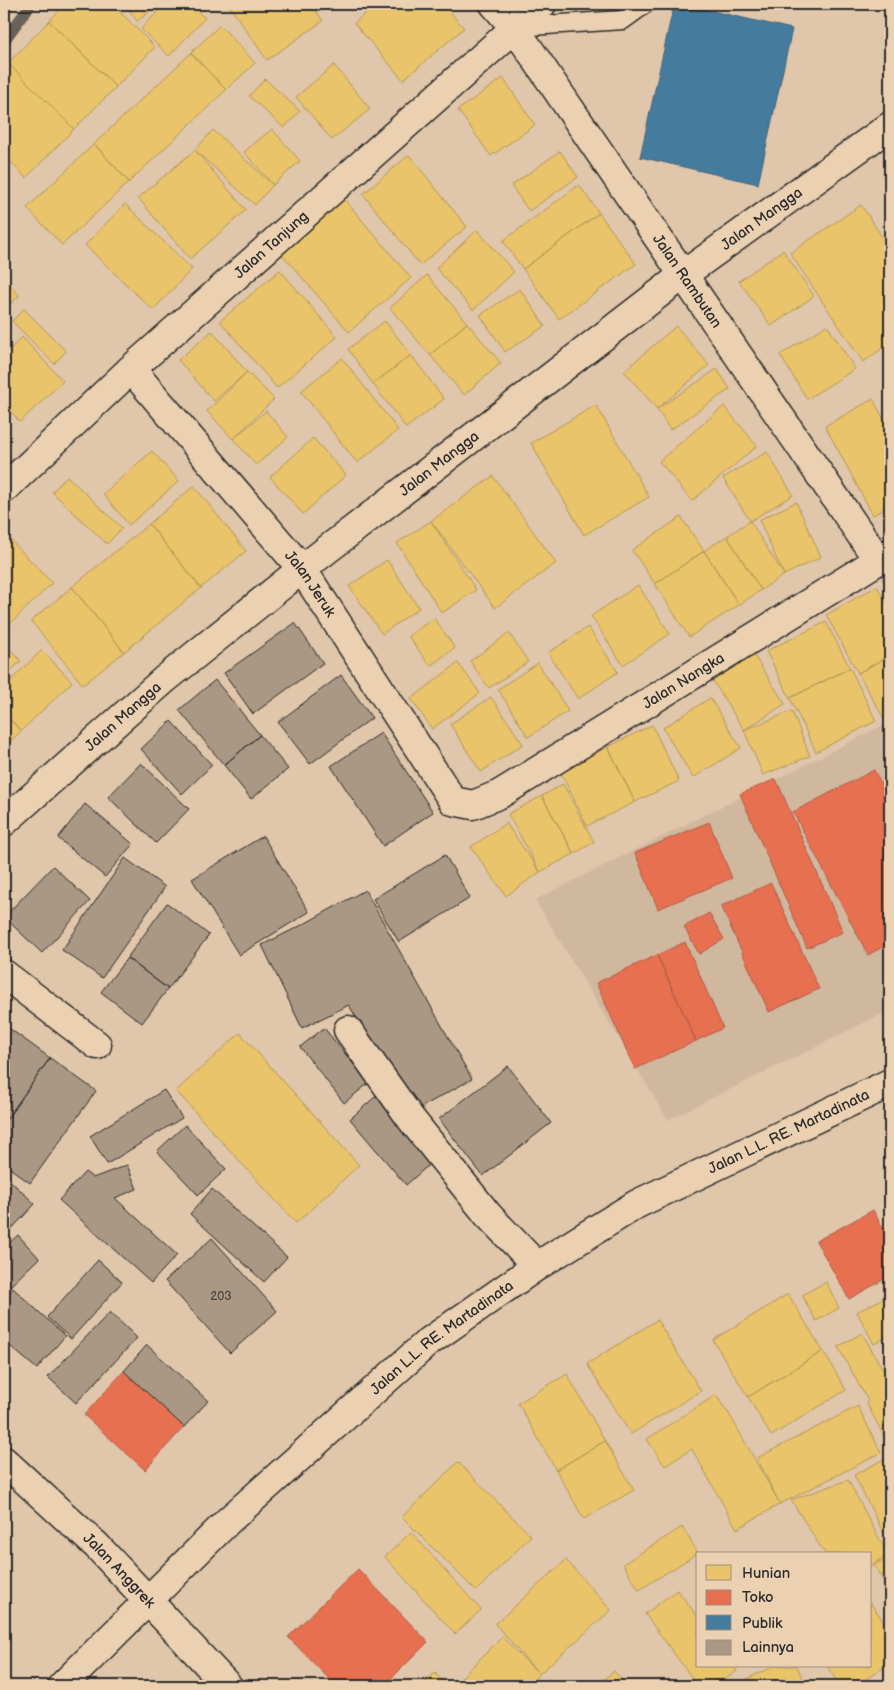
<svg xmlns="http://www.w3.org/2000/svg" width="894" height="1690" font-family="'Balsamiq Sans',sans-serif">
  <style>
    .built { fill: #d0b89f }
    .homes { fill: #e9c46a; stroke: #b09657 }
    .shops { fill: #e76f51; stroke: #af5b46 }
    .public { fill: #457b9d; stroke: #3d637b }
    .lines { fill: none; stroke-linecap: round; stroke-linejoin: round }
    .stream { stroke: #6b6259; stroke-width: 11 }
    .building { fill: #ab9884; stroke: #2b2b2b }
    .service-casing { stroke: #2b2b2b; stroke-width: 21 }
    .minor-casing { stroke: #2b2b2b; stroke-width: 31 }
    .tertiary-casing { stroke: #2b2b2b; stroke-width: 31 }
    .secondary-casing { stroke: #2b2b2b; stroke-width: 31 }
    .service { stroke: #ebd0b2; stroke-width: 18 }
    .minor { stroke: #ebd0b2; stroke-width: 28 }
    .tertiary { stroke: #ebd0b2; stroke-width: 28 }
    .secondary { stroke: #ebd0b2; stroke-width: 28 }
    .labels { text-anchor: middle; stroke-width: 5; stroke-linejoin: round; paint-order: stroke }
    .number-label { font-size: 12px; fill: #4b4641 }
    .street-label { font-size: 15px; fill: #2b2b2b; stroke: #ebd0b2 }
  </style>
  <rect width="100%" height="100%" fill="#e0c6aa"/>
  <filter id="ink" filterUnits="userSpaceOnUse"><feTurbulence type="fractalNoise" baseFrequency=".02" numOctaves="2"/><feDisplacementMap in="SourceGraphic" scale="10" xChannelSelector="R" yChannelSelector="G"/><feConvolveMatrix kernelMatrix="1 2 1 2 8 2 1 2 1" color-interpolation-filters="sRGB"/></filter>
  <g filter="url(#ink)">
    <!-- built -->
    <path class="built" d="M890,722V1010L668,1120L535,900Z"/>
    <!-- homes -->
    <path class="homes" d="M66,4H112L155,47L116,87L49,21Z
      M125,4H160L137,21Z
      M165,4H189L205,18L169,56L141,29Z
      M228,4H311L323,21L267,60Z
      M377,4H443L464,28L403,80L354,23Z
      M49,21L116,87L74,129L8,63Z
      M220,25L255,63L226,90L191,53Z
      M191,53L226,90L129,182L94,144Z
      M8,63L74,129L26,178L4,155V67Z
      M334,65L370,109L332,140L296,97Z
      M503,78L535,125L491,156L458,110Z
      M265,79L300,111L284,128L249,96Z
      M272,129L300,161L273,185L244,152Z
      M213,130L273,185L255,205L195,150Z
      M94,144L129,182L62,245L27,208Z
      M195,150L246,210L190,259L138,198Z
      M560,151L578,177L529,211L511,186Z
      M409,155L467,227L420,265L363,194Z
      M579,185L599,213L523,269L503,241Z
      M344,199L411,278L349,332L281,253Z
      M125,204L192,269L153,310L85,245Z
      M861,205L890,249V343L863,362L790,253Z
      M599,213L636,264L559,319L523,269Z
      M477,230L514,272L473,310L436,268Z
      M783,250L814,296L771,326L739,281Z
      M280,270L337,337L277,388L220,321Z
      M427,275L467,323L430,355L390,308Z
      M4,277L19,296L4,309Z
      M520,289L545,326L505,352L480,315Z
      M24,309L66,351L54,364L12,321Z
      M385,321L411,355L373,384L348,349Z
      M467,323L501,363L464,395L430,355Z
      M827,325L855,369L807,399L780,355Z
      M676,326L709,365L657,409L624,371Z
      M212,331L247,372L214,401L178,360Z
      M22,337L63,381L20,422L4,404V355Z
      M411,355L444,399L406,428L373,384Z
      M342,358L398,430L357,463L301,391Z
      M717,369L730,389L670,430L657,409Z
      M247,372L274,399L233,439L207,411Z
      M873,399L890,431V506L873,515L825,426Z
      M596,405L649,497L584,535L531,443Z
      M724,406L757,446L692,501L659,461Z
      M266,411L288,437L256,465L233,439Z
      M313,438L346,475L303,514L270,477Z
      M152,451L179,481L129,525L103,494Z
      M767,452L793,495L750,521L723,478Z
      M67,476L122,528L107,544L52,492Z
      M493,476L556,563L495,608L431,521Z
      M194,486L246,551L201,588L149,524Z
      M796,502L821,557L784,575L759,520Z
      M681,517L704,551L655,584L632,550Z
      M431,521L476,590L442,613L397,543Z
      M750,521L784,575L761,590L727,536Z
      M149,524L201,588L124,652L72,587Z
      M4,533L52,583L8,626L4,622Z
      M727,536L761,590L739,605L704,551Z
      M704,551L739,605L689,637L655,584Z
      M387,560L419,608L382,634L349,586Z
      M890,573V592L882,578Z
      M638,585L670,634L623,665L591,616Z
      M877,586L890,609V655L858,673L826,615Z
      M72,587L124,652L83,685L31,621Z
      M434,618L455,648L430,666L408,636Z
      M826,622L850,668L790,698L766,651Z
      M588,627L618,672L578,699L548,653Z
      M509,633L528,662L489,688L470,661Z
      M4,643L21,661L4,677Z
      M42,650L72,682L21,731L4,713V687Z
      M753,654L785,704L744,730L713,681Z
      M890,655V720L886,722L858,673Z
      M458,663L480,693L432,729L411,699Z
      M538,663L568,711L528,737L498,689Z
      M850,668L876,721L816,752L790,698Z
      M491,697L523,744L481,772L450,724Z
      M710,698L741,748L693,778L663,728Z
      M792,711L810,756L763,775L744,730Z
      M4,713L21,731L4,748Z
      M652,725L679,781L635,802L608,747Z
      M608,747L635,802L587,826L560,771Z
      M563,784L594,842L574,854L542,796Z
      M542,796L574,854L540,872L508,814Z
      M506,823L540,872L506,896L471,847Z
      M240,1033L359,1165L296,1223L176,1091Z
      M826,1282L839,1308L816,1321L802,1295Z
      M788,1294L823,1351L748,1397L713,1340Z
      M890,1295V1335L874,1344L857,1312Z
      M657,1320L701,1391L631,1434L587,1364Z
      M862,1333L890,1382V1436L885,1438L866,1402L868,1401L838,1347Z
      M823,1351L846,1390L771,1436L748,1397Z
      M567,1374L605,1441L556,1470L518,1403Z
      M716,1395L727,1412H728L780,1504L737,1529L692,1449L665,1466L647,1439Z
      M858,1406L881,1453L780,1504L757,1458Z
      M605,1441L634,1490L584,1519L556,1470Z
      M890,1456V1546L854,1475Z
      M458,1462L531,1536L476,1591L402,1517Z
      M848,1480L888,1555L870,1566V1554H825L791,1500Z
      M682,1527L698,1553L639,1590L623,1564Z
      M411,1532L481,1610L455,1634L385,1557Z
      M890,1556V1593L874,1565Z
      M566,1560L611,1610L539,1674L495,1624Z
      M677,1590L698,1617V1666H733L737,1671L715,1686H698L645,1614Z
      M870,1602L890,1631V1663L856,1686H840L827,1666H870Z
      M502,1637L539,1674L528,1686H457L455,1684Z
      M774,1666H797L806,1686H743L741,1682Z
      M614,1671L627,1686H597Z
      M435,1673L447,1686H420Z"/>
    <!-- shops -->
    <path class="shops" d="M874,770L890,801V943L868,955L793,812Z
      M776,779L843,932L807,948L740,794Z
      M709,822L732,878L658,909L635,853Z
      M771,883L819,989L769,1012L721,906Z
      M709,913L724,939L699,954L684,927Z
      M685,942L723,1028L696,1041L657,955Z
      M657,955L696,1041L635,1069L596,983Z
      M873,1210L890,1241V1276L849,1299L816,1241Z
      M124,1371L184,1427L145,1470L84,1415Z
      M358,1569L428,1642L384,1686H336L288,1637Z"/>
    <!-- public -->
    <path class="public" d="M674,4H681L792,29L758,184L640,157Z"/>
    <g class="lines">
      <!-- stream -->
      <path class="stream" d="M4,41L31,4"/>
    </g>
    <!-- building -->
    <path class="building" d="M295,623L323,663L253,714L224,673Z
      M341,675L372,718L310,764L278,722Z
      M215,680L260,735L224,765L179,710Z
      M171,721L212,765L182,794L141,749Z
      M381,733L433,812L383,846L331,766Z
      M260,735L288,769L251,799L224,765Z
      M141,763L189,809L156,843L108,797Z
      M85,804L133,844L105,877L58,838Z
      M263,836L309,912L239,955L192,879Z
      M445,855L470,898L399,942L373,899Z
      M125,858L165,887L102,978L62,950Z
      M53,866L90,901L42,953L4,917Z
      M365,890L472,1079L411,1113L349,1005L302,1028L262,945L304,924Z
      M167,903L209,935L168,989L127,958Z
      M127,958L168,989L142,1023L101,992Z
      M6,1026L50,1058L4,1123V1029Z
      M324,1028L369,1083L344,1103L300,1047Z
      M50,1058L96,1091L30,1183L4,1164V1123Z
      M508,1066L551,1123L483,1176L439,1119Z
      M164,1090L182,1118L107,1164L90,1136Z
      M376,1096L432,1162L406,1185L350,1119Z
      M185,1125L226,1169L198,1195L157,1151Z
      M127,1165L137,1189L115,1198L177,1255L151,1283L59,1200L85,1172L93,1178Z
      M4,1175L35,1204L4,1237Z
      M212,1189L287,1257L264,1282L190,1214Z
      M18,1235L39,1258L4,1292V1248Z
      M212,1238L277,1311L230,1353L165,1281Z
      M98,1260L122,1282L71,1339L47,1317Z
      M13,1288L65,1336L37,1369L4,1341V1299Z
      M110,1312L137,1338L76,1403L48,1377Z
      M147,1345L208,1401L184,1427L124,1371Z"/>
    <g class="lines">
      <!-- service casing -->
      <g class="service-casing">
        <path id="service" d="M515,27L623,20L645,4"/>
      </g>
      <!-- minor casing -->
      <g class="minor-casing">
        <g id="minor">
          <path id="s1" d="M494,4L514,27L878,560"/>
          <path id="s2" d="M131,369L302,569L453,801L473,805L500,794L890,553"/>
          <path id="s3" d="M4,489L131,369L542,4"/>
          <path id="s4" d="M4,822L164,680L302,569L683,275L890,126"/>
          <path d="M4,974L97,1045"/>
          <path d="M348,1030L411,1119L488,1215L537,1266"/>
        </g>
      </g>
      <!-- tertiary casing -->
      <g class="tertiary-casing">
        <g id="tertiary">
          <path id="s5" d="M4,1461L97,1546L228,1686"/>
        </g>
      </g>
      <!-- secondary casing -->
      <g class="secondary-casing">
        <g id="secondary">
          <path id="s6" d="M62,1686L228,1521L427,1343L537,1266L637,1204L890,1083"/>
        </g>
      </g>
      <!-- service -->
      <use href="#service" class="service"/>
      <!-- minor -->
      <use href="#minor" class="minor"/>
      <!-- tertiary -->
      <use href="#tertiary" class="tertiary"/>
      <!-- secondary -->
      <use href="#secondary" class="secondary"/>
    </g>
  </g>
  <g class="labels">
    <!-- number labels -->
    <g class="number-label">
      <text x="221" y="1300">203</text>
    </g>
    <!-- street labels -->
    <g class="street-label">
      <text dy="5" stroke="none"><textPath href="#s4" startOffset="969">Jalan Mangga</textPath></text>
      <text dy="5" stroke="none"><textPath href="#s3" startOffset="362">Jalan Tanjung</textPath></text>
      <text dy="5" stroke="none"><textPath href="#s1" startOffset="338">Jalan Rambutan</textPath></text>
      <text dy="5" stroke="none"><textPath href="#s4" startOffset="564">Jalan Mangga</textPath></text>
      <text dy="5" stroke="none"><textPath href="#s2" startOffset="280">Jalan Jeruk</textPath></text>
      <text dy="5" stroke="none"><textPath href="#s2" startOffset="805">Jalan Nangka</textPath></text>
      <text dy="5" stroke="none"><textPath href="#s4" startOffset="159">Jalan Mangga</textPath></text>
      <text dy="5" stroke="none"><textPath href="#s6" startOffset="921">Jalan L.L. RE. Martadinata</textPath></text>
      <text dy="5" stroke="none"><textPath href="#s6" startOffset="516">Jalan L.L. RE. Martadinata</textPath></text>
      <text dy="5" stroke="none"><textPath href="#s5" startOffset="159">Jalan Anggrek</textPath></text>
    </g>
  </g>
  <!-- margin -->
  <rect width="894" height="1690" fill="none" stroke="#ebd0b2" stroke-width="20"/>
  <rect x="10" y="10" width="874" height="1670" fill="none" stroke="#2b2b2b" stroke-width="2" filter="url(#ink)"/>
  <!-- legend -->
  <rect x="696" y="1552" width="175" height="115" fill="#ebd0b2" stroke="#9e8e7c"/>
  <rect x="706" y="1565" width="25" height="15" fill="#e9c46a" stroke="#9e8e7c"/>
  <text x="742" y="1578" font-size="15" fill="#2b2b2b">Hunian</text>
  <rect x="706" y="1590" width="25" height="15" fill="#e76f51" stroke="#9e8e7c"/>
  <text x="742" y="1602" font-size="15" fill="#2b2b2b">Toko</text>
  <rect x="706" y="1615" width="25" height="15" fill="#457b9d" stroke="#9e8e7c"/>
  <text x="742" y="1628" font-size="15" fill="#2b2b2b">Publik</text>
  <rect x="706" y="1640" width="25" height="15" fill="#ab9884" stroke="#9e8e7c"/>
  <text x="742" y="1652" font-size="15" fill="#2b2b2b">Lainnya</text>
</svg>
